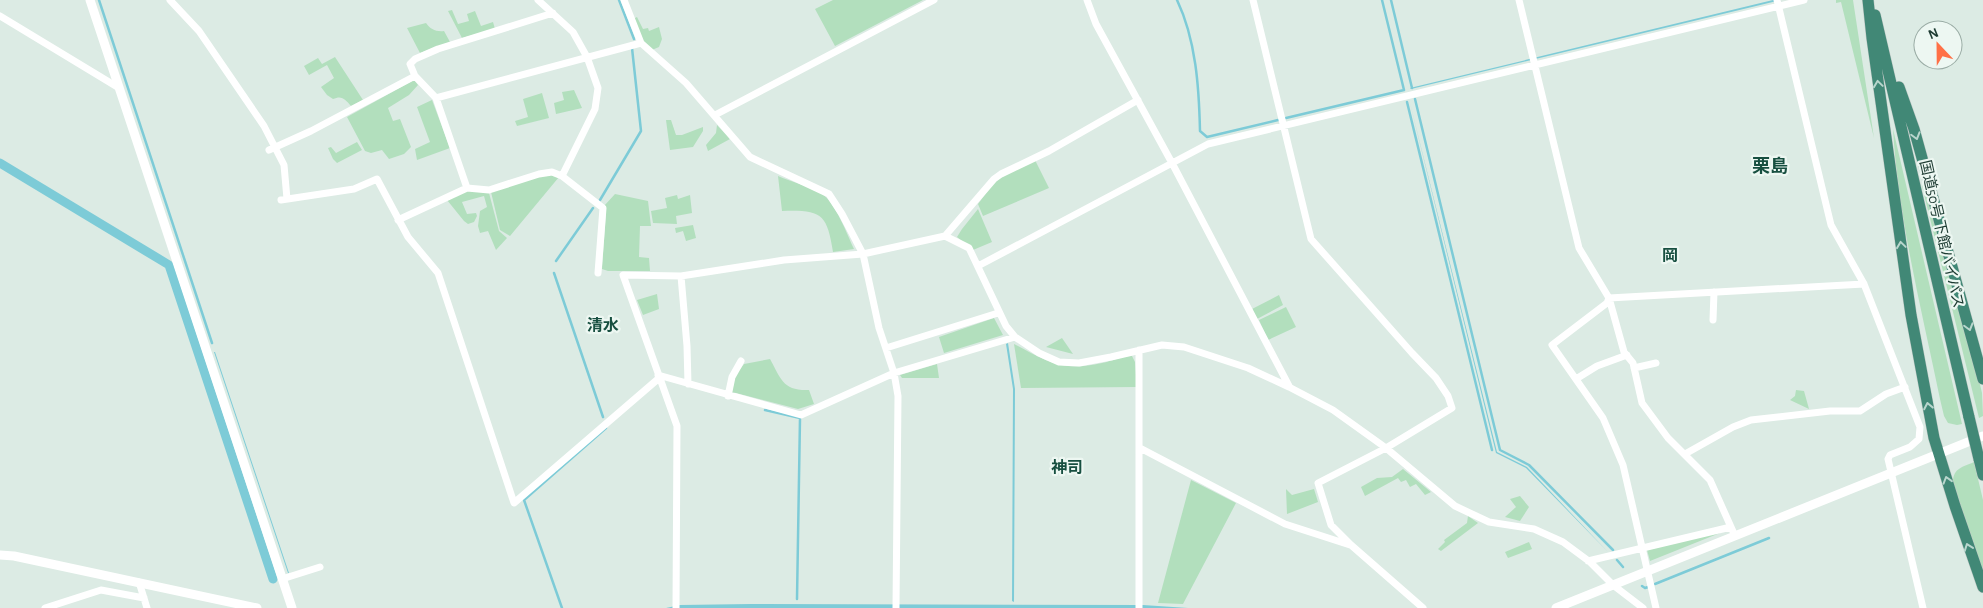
<svg xmlns="http://www.w3.org/2000/svg" width="1983" height="608" font-family="'Alegreya Sans','Noto Sans JP',sans-serif">
  <style>
    .green { fill: #b2dfbd }
    .water { fill: #7dcbd7 }
    .lines { fill: none; stroke-linecap: round; stroke-linejoin: round }
    .stream { stroke: #7dcbd7; stroke-width: 2.5 }
    .canal { stroke: #7dcbd7; stroke-width: 9 }
    .trunk-casing { stroke: #c0c8c6; stroke-width: 12 }
    .minor { stroke: #fff; stroke-width: 7 }
    .tertiary { stroke: #fff; stroke-width: 9 }
    .trunk { stroke: #418876; stroke-width: 11 }
    .trunk-bridge-casing { stroke: #c0c8c6; stroke-width: 12; stroke-linecap: butt }
    .trunk-bridge { stroke: #418876; stroke-width: 11 }
    .oneway { stroke: #b9d6cd }
    .labels { text-anchor: middle; stroke-width: 4.5; stroke-linejoin: round; paint-order: stroke }
    .street-label { font-size: 15px; fill: #1d3b32; stroke: #edf7f2 }
    .neighbourhood-label { font-size: 16px; font-weight: bold; fill: #174f40; stroke: #edf7f2 }
    .quarter-label { font-size: 18px; font-weight: bold; fill: #174f40; stroke: #edf7f2 }
  </style>
  <rect width="100%" height="100%" fill="#dcebe4"/>
  <!-- green -->
  <path class="green" d="M833,0H923L835,46L815,9Z
    M1836,0H1853L1874,138L1841,2L1836,3Z
    M452,10L458,24L469,21L467,14L475,11L481,26L493,22L495,29L462,38L448,11Z
    M637,17L643,29L648,28L649,31L659,27L662,39L659,47L652,50L642,42L633,19Z
    M426,23C430,29 436,32 444,31L450,42L420,53L407,28Z
    M335,57L363,100L351,106C345,99 342,95 333,99L327,95L321,87L334,78L327,65L309,75L304,66L318,58L322,64Z
    M414,80L418,85L409,95L388,108L393,121L400,119L411,147L404,154L389,159L382,150L371,153L365,151L347,117Z
    M574,90L582,108L556,114L554,103L564,100L562,92Z
    M542,93L549,118L517,126L515,121L528,117L523,99Z
    M432,100L450,148L417,160L415,149L430,142L417,107Z
    M666,120H671L676,135H682L703,127V131L693,147L670,150Z
    M717,125L730,139L708,151L706,145L716,133Z
    M1893,129L1962,424L1957,425L1948,423L1944,416L1940,399C1922,311 1898,218 1893,129Z
    M357,142L362,150L337,163L333,159L328,148L331,147L336,153Z
    M1035,160L1049,188L983,216L978,204L995,181L1007,174Z
    M551,174L559,177L510,236L500,230L491,192L539,175Z
    M778,176C792,182 809,186 822,194C835,202 847,234 854,249L833,252C827,213 821,210 782,211Z
    M1923,184L1968,333L1982,393L1983,416L1979,418L1922,186Z
    M466,190L489,193L499,231L507,238L496,250L488,231L480,233L478,226L480,211L487,207L484,196L462,202L467,214L476,213L477,216L474,222L468,224L464,221L447,200Z
    M615,194L648,201L651,226H640L639,257L649,258L650,271H608L602,269L606,212L604,206Z
    M677,195L678,199L690,195L692,213L676,216L677,224L653,223L651,211L667,208L665,198Z
    M978,209L992,242L973,250L957,237L962,229Z
    M693,225L696,238L686,241L683,231L676,233L675,228Z
    M657,294L659,309L643,315L637,300Z
    M1279,295L1283,305L1257,319L1252,309Z
    M1286,307L1296,327L1268,340L1259,320Z
    M994,318L1003,335L944,353L939,337Z
    M1062,338L1073,354L1046,347Z
    M1014,344C1048,362 1062,372 1102,363C1112,361 1122,356 1132,356L1135,362L1137,387L1021,388Z
    M770,359C781,379 783,391 809,390L814,404L798,409L732,392L735,376L744,364Z
    M937,364L939,378H902L900,375Z
    M1796,390L1804,391L1809,409L1790,400L1795,396Z
    M1974,462L1983,500V576L1953,482C1953,468 1963,467 1974,462Z
    M1403,469L1431,492L1425,495L1416,484L1410,487L1406,480L1401,482L1398,478L1365,496L1361,487L1377,478L1392,477Z
    M1191,480L1236,503L1183,604L1158,603Z
    M1286,489L1292,495L1314,489L1318,502L1287,514Z
    M1520,496L1529,507L1520,521L1505,517L1516,507L1510,499Z
    M1468,516L1478,523L1441,551L1438,549L1445,542L1444,540L1467,523Z
    M1725,531L1650,561L1647,550Z
    M1529,542L1532,549L1508,558L1505,552Z"/>
  <!-- water -->
  <path class="water" d="M1773,0H1781L1411,89L1410,88Z
    M1409,99L1497,452L1527,467L1609,553L1526,468L1496,453Z
    M1008,343L1015,389L1014,602L1012,601L1013,389L1006,344Z
    M214,352H215L289,573H288Z
    M751,604L1143,605L1188,608H666L680,605Z"/>
  <g class="lines">
    <!-- stream -->
    <path class="stream" d="M99,0L212,343
      M619,0L634,39
      M1177,0C1196,40 1199,87 1200,131L1207,137L1278,120
      M1391,0L1412,88
      M1415,99L1500,450L1529,465L1613,550
      M1407,102L1492,450
      M1286,118L1404,90L1382,0
      M600,200L641,131L632,48
      M556,261L593,208
      M554,273L603,417
      M765,410L800,418L797,599
      M1617,560L1623,567
      M1655,584L1769,538
      M1642,586L1645,588L1648,587
      M562,608L524,500L606,428"/>
    <!-- canal -->
    <path class="canal" d="M0,163L169,265L273,579"/>
    <!-- trunk casing -->
    <g class="trunk-casing">
      <path id="trunk" d="M1868,0L1872,38L1911,315L1934,438L1955,506L1983,587
        M1875,15L1969,417
        M1899,87L1914,129L1983,379
        M1979,459L1983,475"/>
    </g>
    <!-- minor -->
    <path class="minor" d="M170,0L199,31L264,126L284,165L287,199
      M538,0L573,32L587,57L598,88L595,109L562,176
      M624,0L641,43L686,83L750,157L829,194L842,214L863,254L879,328L894,373L898,396L896,608
      M1087,0L1096,24L1172,163L1289,386
      M1253,0L1311,239L1412,353L1436,378L1448,396L1452,408L1386,448L1318,483L1331,525L1351,545L1423,608
      M1519,0L1579,248L1609,298L1624,352L1633,363L1642,403L1668,438L1710,480L1735,536
      M1777,0L1831,225L1864,284L1920,427L1919,439L1910,447L1890,455L1888,459L1923,608
      M0,16L119,88
      M436,98L641,43
      M715,115L934,0
      M269,150L311,131L415,76
      M467,188L436,98L415,76L410,64L415,59L438,49L553,13
      M281,200L354,189L377,179L408,237L438,273L514,503L658,379
      M398,220L467,188L489,190L539,174L552,172L562,176L603,208L598,273
      M945,236L994,179L1001,174L1049,151L1138,100
      M978,266L1208,144L1804,0
      M681,276L687,346L688,384
      M1609,298L1607,303L1552,345L1603,418L1623,465L1656,608
      M1609,298L1864,284
      M1713,320L1714,292
      M886,348L998,313
      M1139,350V608
      M1634,368L1656,363
      M658,375L801,415L894,373L1015,337
      M1576,379L1597,366L1627,355
      M728,396L732,377L741,361
      M1140,448L1285,524L1350,545
      M1685,454L1733,427L1751,420L1830,411H1860L1886,394L1905,387
      M1588,561L1731,527
      M282,579L320,567
      M139,582L147,608
      M45,608L101,590L144,598
      M676,608L677,426L623,275L681,276L784,260L863,254L945,236L969,248L1006,326L1015,337L1039,353L1059,362L1079,363L1111,357L1162,345L1184,347L1248,368L1289,387L1333,410L1386,448L1455,506L1489,522L1534,529L1563,542L1590,562L1613,585L1643,608"/>
    <!-- tertiary -->
    <path class="tertiary" d="M90,0L292,608
      M0,555L14,556L257,608
      M1556,608L1983,436"/>
    <!-- trunk -->
    <use href="#trunk" class="trunk"/>
    <!-- trunk-bridge casing -->
    <g class="trunk-bridge-casing">
      <path id="trunk-bridge" d="M1969,417L1979,459"/>
    </g>
    <!-- trunk-bridge -->
    <use href="#trunk-bridge" class="trunk-bridge"/>
  </g>
  <!-- one-way arrows -->
  <defs><path id="oneway-chevron" d="M-2-3.5L2.5 0L-2 3.5" fill="none" stroke-width="1.6" stroke-linecap="round" stroke-linejoin="round" transform="scale(1.25)"/></defs>
  <g class="oneway">
    <use href="#oneway-chevron" transform="translate(1878 84) rotate(-98)"/>
    <use href="#oneway-chevron" transform="translate(1916 136) rotate(74)"/>
    <use href="#oneway-chevron" transform="translate(1901 245) rotate(-98)"/>
    <use href="#oneway-chevron" transform="translate(1969 327) rotate(74)"/>
    <use href="#oneway-chevron" transform="translate(1928 406) rotate(-101)"/>
    <use href="#oneway-chevron" transform="translate(1947 480) rotate(-107)"/>
    <use href="#oneway-chevron" transform="translate(1968 547) rotate(-110)"/>
  </g>
  <g class="labels">
    <!-- street labels -->
    <g class="street-label">
      <text transform="translate(1942 234) rotate(77)" y="5">国道50号 下館バイパス</text>
    </g>
    <!-- neighbourhood labels -->
    <g class="neighbourhood-label">
      <text x="1670" y="261">岡</text>
      <text x="603" y="331">清水</text>
      <text x="1067" y="473">神司</text>
    </g>
    <!-- quarter labels -->
    <g class="quarter-label">
      <text x="1770" y="172">栗島</text>
    </g>
  </g>
  <!-- north arrow -->
  <g transform="translate(1938 45) rotate(338)"><circle r="24" fill="#edf7f2" stroke="#9aaca5"/>
  <path d="M0-4L9 19L0 12L-9 19Z" fill="#ff7046"/>
  <text y="-8" font-size="14" font-weight="bold" text-anchor="middle" fill="#1d3b32">N</text>
  </g>
</svg>
